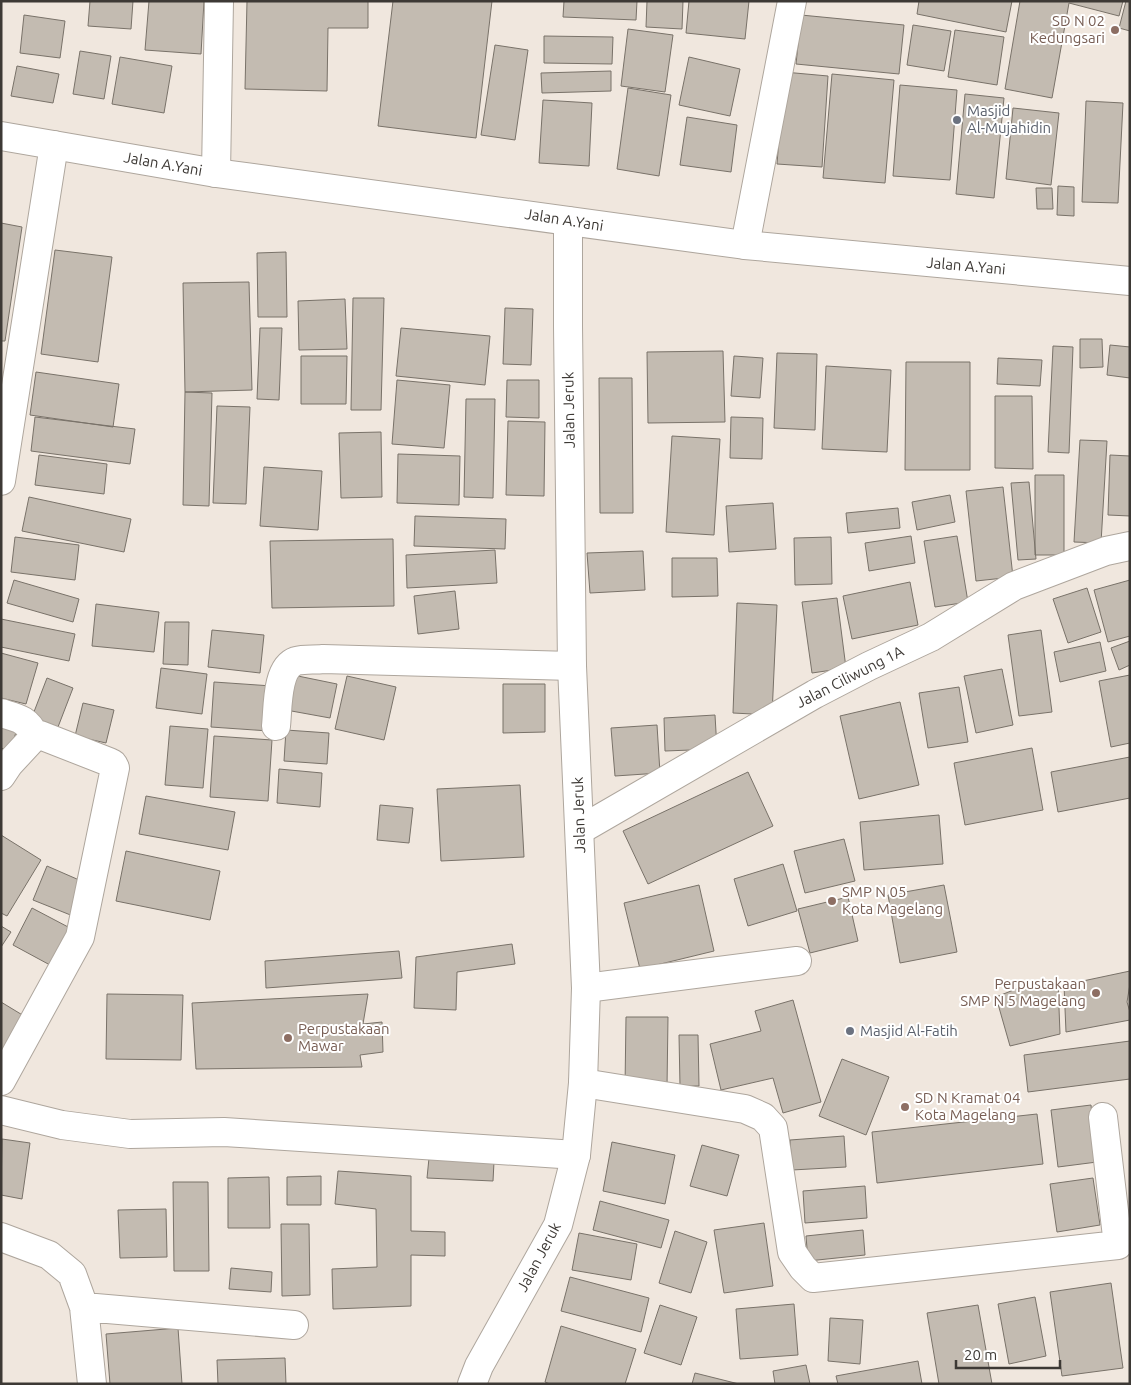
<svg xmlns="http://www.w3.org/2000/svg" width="1131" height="1385" font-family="Ubuntu,sans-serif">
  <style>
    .building { fill: #c3bbb1; stroke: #797269 }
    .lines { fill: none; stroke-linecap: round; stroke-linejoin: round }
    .minor-casing { stroke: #aea69d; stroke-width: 30 }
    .major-casing { stroke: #aea69d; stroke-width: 30 }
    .highway-casing { stroke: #aea69d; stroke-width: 30 }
    .minor { stroke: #fff; stroke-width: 28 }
    .major { stroke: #fff; stroke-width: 28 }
    .highway { stroke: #fff; stroke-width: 28 }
    .education-dot { fill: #8d6e63; stroke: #fff; stroke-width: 2 }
    .worship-dot { fill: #6b7280; stroke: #fff; stroke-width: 2 }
    .labels { text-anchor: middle; stroke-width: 4; stroke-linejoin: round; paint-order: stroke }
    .education-label { font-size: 15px; fill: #785e54; stroke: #fff; text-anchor: start }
    .worship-label { font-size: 15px; fill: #5b616d; stroke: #fff; text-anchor: start }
    .street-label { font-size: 15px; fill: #3d3935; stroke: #fff }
  </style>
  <rect width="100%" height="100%" fill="#f0e7de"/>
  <!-- building -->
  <path class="building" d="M90,1H133L131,29L88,26Z
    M149,1H204L201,54L145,50Z
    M247,1H368V28H328L327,91L245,89Z
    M393,1H492L476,138L378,126Z
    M564,1H637L636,20L563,17Z
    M647,1H683L682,29L646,27Z
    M689,1H749L745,39L686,33Z
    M919,1H1012L1006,32L917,14Z
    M1020,1H1123L1119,16L1069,3L1052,98L1005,89Z
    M1126,1H1130V31L1119,28Z
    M24,15L65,21L60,58L20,53Z
    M801,15L904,25L899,74L796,64Z
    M913,25L951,31L944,71L907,65Z
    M628,29L673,35L665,92L621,86Z
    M955,30L1004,37L997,85L948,77Z
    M544,36L613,37L612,64L544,63Z
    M495,45L528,50L515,140L481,135Z
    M80,51L111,56L104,99L73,94Z
    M120,57L172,66L164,113L112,104Z
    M689,57L740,69L730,116L679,105Z
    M17,66L59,74L53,103L11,96Z
    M611,71V91L542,93L541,73Z
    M784,72L828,76L822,167L777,164Z
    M832,74L894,80L885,183L823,178Z
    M900,85L957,90L950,180L893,176Z
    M628,88L671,95L659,176L617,169Z
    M965,94L1004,98L994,198L956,194Z
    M543,100L592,103L589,166L539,163Z
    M1086,101L1123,103L1118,203L1082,202Z
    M1013,108L1059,113L1051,185L1006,179Z
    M687,117L737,125L731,172L680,165Z
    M1058,186L1074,187V216L1057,215Z
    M1036,188H1052L1053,209H1037Z
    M1,223L22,227L5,341H1Z
    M55,250L112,257L98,362L41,354Z
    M286,252L287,317H258L257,253Z
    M249,282L252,390L185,392L183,283Z
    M353,298H384L381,410H351Z
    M345,299L347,349L299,350L298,301Z
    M505,308L533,309L531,365L503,364Z
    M260,328H282L279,400L257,399Z
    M401,328L490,336L485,385L396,376Z
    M1080,339H1102L1103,367L1080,368Z
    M1110,345L1130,347V378L1107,375Z
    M1053,346L1073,347L1069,453L1048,452Z
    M723,351L725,422L648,423L647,352Z
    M777,353L817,354L815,430L774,428Z
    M301,356H347L346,404H301Z
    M734,356L763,358L760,398L731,396Z
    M998,358L1042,360L1040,386L997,384Z
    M906,362H970V470H905Z
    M826,366L891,370L887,452L822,449Z
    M36,372L119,384L113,427L30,415Z
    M599,378H632L633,513H600Z
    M397,380L450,385L444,448L392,444Z
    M507,380H539V418L506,417Z
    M185,392L212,393L209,506L183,505Z
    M995,396H1032L1033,469L995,468Z
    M466,399H495L493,498L464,497Z
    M217,406L250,407L246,504L213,503Z
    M35,417L135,429L130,464L31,451Z
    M731,417L763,418L762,459L730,458Z
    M508,421L545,422L544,496L506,495Z
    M381,432L382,497L341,498L339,433Z
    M672,436L720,439L714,535L666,532Z
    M1080,440L1107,441L1101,543L1074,542Z
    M398,454L460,456L459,505L397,503Z
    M39,455L107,464L104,494L35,485Z
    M1110,455L1130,456V516L1108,515Z
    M264,467L322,471L318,530L260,526Z
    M1035,475H1064V555H1035Z
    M1029,482L1036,559L1018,560L1011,483Z
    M1003,487L1013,577L976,581L966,491Z
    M950,495L955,522L917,530L912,502Z
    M29,497L131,519L124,552L22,531Z
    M773,503L776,549L729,552L726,506Z
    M898,508L900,528L848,533L846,513Z
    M415,516L506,519L505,549L414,546Z
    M911,536L915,563L869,571L865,543Z
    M957,536L968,602L935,607L924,541Z
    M15,537L79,545L75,580L11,572Z
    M831,537L832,584L795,585L794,538Z
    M393,539L394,606L272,608L270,541Z
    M495,550L497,583L407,588L406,555Z
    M643,551L645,590L590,593L587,553Z
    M672,558H717L718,596L672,597Z
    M14,580L79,599L73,622L7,603Z
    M1130,580V636L1108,642L1094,590Z
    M910,582L918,625L852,639L843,596Z
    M1087,588L1101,632L1068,643L1053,599Z
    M455,591L459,629L418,634L414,596Z
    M837,598L846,668L812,673L802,602Z
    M737,603L777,605L772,715L733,713Z
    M96,604L159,612L154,652L92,646Z
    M1,619L75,634L69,661L1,647Z
    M165,622H189L188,665L163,664Z
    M212,630L264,635L260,673L208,667Z
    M1041,630L1052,712L1019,716L1008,635Z
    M1130,641V665L1119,670L1111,648Z
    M1100,642L1106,671L1060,682L1054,652Z
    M1,653L38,663L26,704L1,698Z
    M161,668L207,674L202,714L156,708Z
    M1002,669L1013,725L976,733L964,676Z
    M293,675L337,684L330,718L286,710Z
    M1130,675V743L1111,747L1099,681Z
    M347,676L396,687L384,740L335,729Z
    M47,678L73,688L58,727L32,717Z
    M214,682L272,686L269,731L211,727Z
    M503,684H545V732L503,733Z
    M959,687L968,742L928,748L919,693Z
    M900,702L919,785L859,799L840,716Z
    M83,703L114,710L106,743L75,736Z
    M715,715L717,749L665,751L664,718Z
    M1,718L19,723L10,751L1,748Z
    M657,725L660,773L615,776L611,728Z
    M170,726L208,729L203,788L165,785Z
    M286,730L329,733L327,764L284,761Z
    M214,736L272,740L268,801L210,797Z
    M1032,748L1043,810L965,825L954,763Z
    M1130,757V798L1058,812L1051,772Z
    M279,769L322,773L320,807L277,803Z
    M748,772L773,826L648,884L623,831Z
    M520,785L524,857L441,861L437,789Z
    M146,796L235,812L228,850L139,834Z
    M380,805L413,808L409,843L377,840Z
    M939,815L943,864L864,870L860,822Z
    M1,835L41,860L7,916L1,913Z
    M844,839L855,881L805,893L794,851Z
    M126,851L220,871L210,920L116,901Z
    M783,864L797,911L748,926L734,879Z
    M47,866L86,883L73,916L33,900Z
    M699,885L714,951L640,969L624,903Z
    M944,885L957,952L900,963L888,895Z
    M848,897L858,941L810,953L798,909Z
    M32,908L70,928L50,965L13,945Z
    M1,926L11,932L1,947Z
    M512,944L515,964L457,972L456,1010L414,1008L416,957Z
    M399,951L402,978L266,988L265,961Z
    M1130,971V984L1127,1002L1130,1012V1020L1066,1032L1064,985Z
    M1058,982L1060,1034L1010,1046L996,997L1031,983Z
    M107,994L183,995L181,1060L106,1059Z
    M368,994L363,1024L382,1022L383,1052L360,1055L362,1067L196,1069L192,1003Z
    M793,1000L821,1102L783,1113L773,1078L721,1090L710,1044L761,1031L755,1011Z
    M1,1002L29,1019L1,1066Z
    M626,1017H668L667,1087H625Z
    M679,1035H698L699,1086H680Z
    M1130,1041V1079L1028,1092L1024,1055Z
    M842,1059L889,1077L866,1135L819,1116Z
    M1091,1105L1097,1162L1058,1167L1051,1110Z
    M1037,1114L1043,1164L877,1183L872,1132Z
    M844,1136L846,1167L792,1170L790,1140Z
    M2,1139L30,1143L22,1199L1,1195Z
    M612,1142L675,1155L665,1204L603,1191Z
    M702,1145L739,1155L727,1196L690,1186Z
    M429,1158L494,1162L493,1181L427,1178Z
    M338,1171L411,1176V1231L445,1232V1256L411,1255V1306L333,1309L332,1269L377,1267L376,1209L335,1204Z
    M321,1176V1205H287V1177Z
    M269,1177L270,1228H228V1178Z
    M1093,1178L1100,1225L1057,1232L1050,1184Z
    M173,1182H208L209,1271H174Z
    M865,1186L867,1218L805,1223L803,1191Z
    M600,1201L669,1220L661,1248L593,1230Z
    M166,1209L167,1257L120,1258L118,1210Z
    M764,1223L773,1286L724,1293L714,1230Z
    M281,1224H309L310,1295L282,1296Z
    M863,1230L865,1255L808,1261L806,1236Z
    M675,1231L707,1242L691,1293L659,1283Z
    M579,1233L637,1244L631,1280L572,1270Z
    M231,1268L272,1272L271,1292L229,1289Z
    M570,1277L649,1298L641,1332L561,1311Z
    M1111,1283L1123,1368L1062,1376L1050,1292Z
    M1035,1297L1046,1356L1009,1364L998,1304Z
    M794,1304L798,1355L740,1359L736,1309Z
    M660,1305L697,1317L681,1365L644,1353Z
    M978,1305L992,1384H939L927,1313Z
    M830,1318L863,1320L860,1364L828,1361Z
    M561,1326L636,1349L625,1384H550L545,1382Z
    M178,1328L182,1384H110L106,1334Z
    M285,1358L286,1384H218L217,1360Z
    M918,1361L922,1384H838L836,1376Z
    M806,1365L810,1384H775L773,1371Z
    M695,1373L739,1384H692Z"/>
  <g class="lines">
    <!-- minor casing -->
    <g class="minor-casing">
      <path id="minor" d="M216,173L219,1
        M745,245L792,1
        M1,481L54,145
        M1,713C18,718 27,719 35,736
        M276,726C278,709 276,668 296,661C304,659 315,660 323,659L572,666
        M1,776L9,764L35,736L40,735L109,762L113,764L115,768L80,937L1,1081
        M580,830L815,694L869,666L931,637L1014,586L1106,551L1130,546
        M586,988L797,961
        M583,1083L745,1109L763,1117L773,1128L792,1252L803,1268L813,1278L1118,1245L1103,1117
        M1,1110L62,1125L130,1134L224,1132L576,1155
        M1,1237L49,1255L72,1274L84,1307L92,1384
        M84,1307L294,1325"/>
    </g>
    <!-- major casing -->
    <g class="major-casing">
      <path id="major" d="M472,1384L479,1366L558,1225L576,1155L583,1083L586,988L572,666L568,326V221"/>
    </g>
    <!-- highway casing -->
    <g class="highway-casing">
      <path id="highway" d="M1,136L216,173L745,245L1130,281"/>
    </g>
    <!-- minor -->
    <use href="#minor" class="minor"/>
    <!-- major -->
    <use href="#major" class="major"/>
    <!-- highway -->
    <use href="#highway" class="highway"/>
  </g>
  <!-- markers -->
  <g class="education-dot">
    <circle cx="1115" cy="30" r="5"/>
    <circle cx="832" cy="901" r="5"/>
    <circle cx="1096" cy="993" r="5"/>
    <circle cx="288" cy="1038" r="5"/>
    <circle cx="905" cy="1107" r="5"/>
  </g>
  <g class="worship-dot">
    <circle cx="957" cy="120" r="5"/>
    <circle cx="850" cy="1031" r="5"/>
  </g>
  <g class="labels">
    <!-- education labels -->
    <g class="education-label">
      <text x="1105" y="26" text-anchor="end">SD N 02<tspan x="1105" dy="17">Kedungsari</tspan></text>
      <text x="842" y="897">SMP N 05<tspan x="842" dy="17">Kota Magelang</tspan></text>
      <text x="1086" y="989" text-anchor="end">Perpustakaan<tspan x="1086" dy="17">SMP N 5 Magelang</tspan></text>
      <text x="298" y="1034">Perpustakaan<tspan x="298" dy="17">Mawar</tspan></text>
      <text x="915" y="1103">SD N Kramat 04<tspan x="915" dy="17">Kota Magelang</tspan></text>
    </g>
    <!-- worship labels -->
    <g class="worship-label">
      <text x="967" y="116">Masjid<tspan x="967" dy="17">Al-Mujahidin</tspan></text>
      <text x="860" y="1036">Masjid Al-Fatih</text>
    </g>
    <!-- street labels -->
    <g class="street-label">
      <text transform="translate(163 164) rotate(10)" y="5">Jalan A.Yani</text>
      <text transform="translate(564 220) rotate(9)" y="5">Jalan A.Yani</text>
      <text transform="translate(966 266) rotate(5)" y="5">Jalan A.Yani</text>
      <text transform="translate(569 410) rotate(-91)" y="5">Jalan Jeruk</text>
      <text transform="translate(850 677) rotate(-27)" y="5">Jalan Ciliwung 1A</text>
      <text transform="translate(579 815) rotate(-92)" y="5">Jalan Jeruk</text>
      <text transform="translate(539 1257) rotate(-62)" y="5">Jalan Jeruk</text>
    </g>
  </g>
  <!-- border -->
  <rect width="1131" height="1385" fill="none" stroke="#3d3935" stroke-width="5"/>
  <!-- scale -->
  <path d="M956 1360v8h104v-8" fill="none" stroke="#3d3935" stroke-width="2.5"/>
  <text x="964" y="1360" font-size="15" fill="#3d3935" stroke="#ffffff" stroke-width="4" paint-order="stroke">20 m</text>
</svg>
